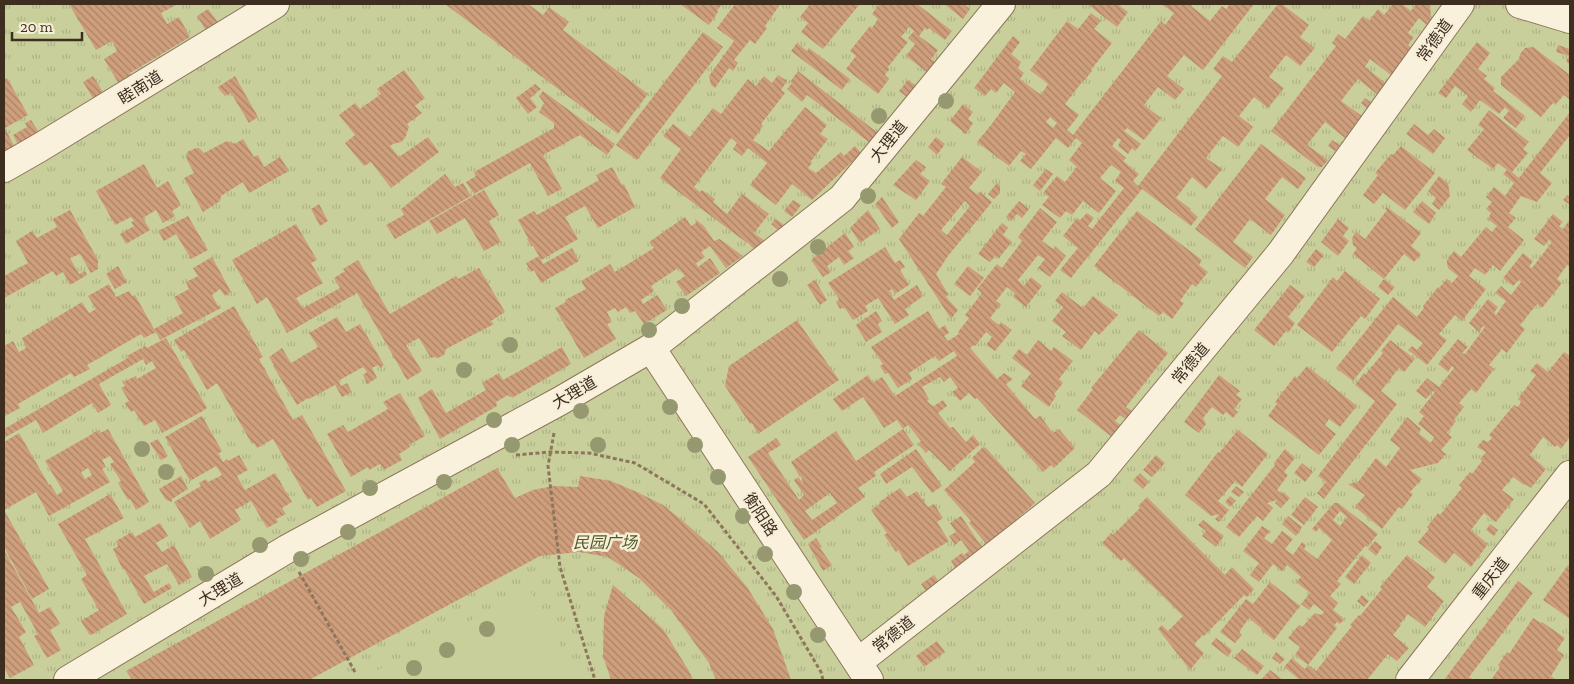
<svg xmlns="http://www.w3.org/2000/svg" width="1574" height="684" font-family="'Zilla Slab','Noto Sans SC',serif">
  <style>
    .park { fill: url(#park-tufts) }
    .garden { fill: #c9cf9b }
    .building { fill: url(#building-back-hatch); fill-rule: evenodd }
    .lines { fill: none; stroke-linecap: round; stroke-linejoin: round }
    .tertiary-casing { stroke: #8d765c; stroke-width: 30 }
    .path { stroke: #8d765c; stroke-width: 3; stroke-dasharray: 4 2.5; stroke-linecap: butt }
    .tertiary { stroke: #faf1dc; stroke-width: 28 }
    .tree { fill: #96986f }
    .labels { text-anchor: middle; stroke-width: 5; stroke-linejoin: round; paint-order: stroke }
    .street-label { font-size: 16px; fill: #3d2e20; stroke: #f7eed8 }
    .park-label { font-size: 16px; font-style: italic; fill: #4d5a26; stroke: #f7eed8 }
  </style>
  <defs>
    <pattern id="park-tufts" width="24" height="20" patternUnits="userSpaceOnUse" patternTransform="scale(1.25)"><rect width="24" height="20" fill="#c9cf9b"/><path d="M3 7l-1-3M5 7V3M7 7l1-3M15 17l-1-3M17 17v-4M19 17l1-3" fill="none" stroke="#aeb285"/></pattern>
    <pattern id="building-back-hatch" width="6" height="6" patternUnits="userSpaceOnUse" patternTransform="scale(1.25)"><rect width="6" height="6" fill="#cf9f7d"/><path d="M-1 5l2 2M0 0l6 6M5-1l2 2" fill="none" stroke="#a98266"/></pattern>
  </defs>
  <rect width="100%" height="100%" fill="#f0e4c8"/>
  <!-- park -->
  <path class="park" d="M4,4H1570V680H4Z"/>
  <!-- garden -->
  <path class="garden" d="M529,589L575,674L564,680H359Z"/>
  <!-- building -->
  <path class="building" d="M69,4H178L161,13L167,24L179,17L190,37L130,73L135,82L122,89L104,59L117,51L112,41L96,50Z
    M445,4H528L543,15L549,7L569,22L563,30L648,94L618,134Z
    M680,4H722L717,11L718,12L709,25Z
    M735,4H776L779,6L765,26L767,28L755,44L750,40L734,60L738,63L733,71L729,68L715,88L711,85L709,76L734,41L717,28Z
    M810,4H858L859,5L823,49L801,32L808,23L800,17Z
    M879,4H917L952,31L945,40L929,28L927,30L925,28L919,36L938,50L931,59L936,62L928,73L906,56L915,44L908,38L914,31L909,27L901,37L908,42L888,67L889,69L885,75L889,79L878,94L846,69L856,56L850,51L870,26L872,28L878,19L872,14Z
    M944,4H963L970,9L963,19Z
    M1087,4H1117L1128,12L1117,27Z
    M1161,4H1193L1191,6L1210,21L1222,6L1226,9L1230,4H1254L1203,70L1184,55L1167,76L1184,89L1175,100L1158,87L1144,105L1161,118L1144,140L1127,128L1124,131L1141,144L1135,151L1132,148L1128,154L1118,146L1121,140L1118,138L1112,146L1126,158L1123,161L1139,174L1133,181L1138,186L1222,76L1213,69L1223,56L1232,62L1278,4H1282L1309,25L1300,37L1315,48L1300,66L1286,55L1269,77L1284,88L1268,108L1254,97L1239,116L1253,127L1238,147L1223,136L1206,158L1222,169L1206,189L1192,177L1176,198L1191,209L1190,210L1198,217L1191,226L1142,189L1071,278L1060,270L1078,248L1063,236L1077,218L1080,220L1087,213L1094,218L1088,226L1092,229L1124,188L1115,181L1121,172L1111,165L1100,178L1116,191L1099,213L1083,201L1072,215L1066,211L1060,218L1042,205L1049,197L1043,193L1057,176L1065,182L1077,167L1069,160L1082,143L1076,138L1068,148L1056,138L1031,169L1020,161L1026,154L1021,151L1009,166L977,142L991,125L1015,92L1004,83L996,93L991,89L985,96L974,88L1013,36L1020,42L1011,54L1021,62L1018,68L1024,73L1020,79L1041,95L1048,84L1030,70L1067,21L1078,29L1091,13L1101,21L1094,29L1112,43L1091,70L1092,71L1083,82H1082L1065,104L1079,115L1067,130L1073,135L1161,21L1165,25L1174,13ZM1050,117L1057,123L1053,128L1046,122Z
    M1393,4H1402L1411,11L1416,4H1430L1431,17L1429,27L1419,18L1408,33L1414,37L1408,45L1413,49L1392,76L1370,59L1365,67L1387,84L1378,95L1358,79L1341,101L1362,116L1345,138L1325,122L1307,145L1328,160L1322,167H1318L1271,131L1336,46L1332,43L1338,34L1345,39L1363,16L1369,21L1378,9L1384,15Z
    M208,9L223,29L210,37L197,16Z
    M703,32L723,47L637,160L616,145Z
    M1477,42L1490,53L1478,69L1487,76L1484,79L1495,88L1493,91L1525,116L1516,128L1503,118L1509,111L1505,107L1499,114L1480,100L1471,112L1462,104L1468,96L1455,86L1446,98L1438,93Z
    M797,43L807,51L809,48L850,79L842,90L791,51Z
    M1558,45L1570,49V65L1566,61L1569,56L1556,52Z
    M1533,47L1570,75V100L1564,95L1555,105L1553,103L1541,117L1501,85V77L1519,59L1520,54L1525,48Z
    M404,70L425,98L415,106L422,113L407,124L409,127L405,138L401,142L393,144L390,146L399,157L428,137L439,152L391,188L371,162L364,166L345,143L355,135L339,115L355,103L360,109L381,94L377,89Z
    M798,71L878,133L870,143L807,95L802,102L787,89L792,83L790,82Z
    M778,75L787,81L781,90L785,93L761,124L763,126L753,140L769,151L805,107L827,125L820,134L828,139L811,161L812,163L808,168L816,173L841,152L844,156L855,146L861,153L812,200L792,184L776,205L750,185L767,163L748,148L742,156L733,149L737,143L731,138L694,187L700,192L702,190L712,197L715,199L713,202L727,214L742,194L769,214L754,233L765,241L755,250L747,242V243L660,178L681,149L663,136L673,124L690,137L713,108L721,114L748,79L756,86L764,76L772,83Z
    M93,76L104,94L96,103L83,82Z
    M235,76L258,117L249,123L231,93L225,96L218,88V87Z
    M7,78L28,115L5,128L15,148L4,154V79Z
    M908,80L917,86L908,98L899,91Z
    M535,84L541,89L530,98L537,107L528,114L516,98Z
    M543,91L615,144L607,155L580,135L543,155L562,189L548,196L530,163L474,194L466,182L476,176L474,172L554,128V123L539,112L544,103L539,96Z
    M1365,98L1372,103L1368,109L1361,103Z
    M963,104L973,112L968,119L973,123L966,134L950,121Z
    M1489,110L1529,142L1523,149L1528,153L1512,172L1519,178L1570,112V135L1540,173L1552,183L1537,202L1521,196L1509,213L1516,218L1508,227L1524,240L1500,271L1493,265L1485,275L1475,268L1469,276L1486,289L1462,321L1455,315L1439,334L1447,340L1427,365L1408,350L1412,346L1417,350L1423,343L1398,324L1353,381L1336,368L1393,297L1417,317L1424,308L1423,306L1438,287L1439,288L1447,279L1452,283L1458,276L1448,268L1447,263V260L1454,251L1461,257L1486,227L1492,232L1497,226L1488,219L1491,213L1486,209L1492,202L1486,197L1494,187L1505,196L1514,183L1503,174L1507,170L1498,163L1493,169L1467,150L1484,129L1478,125Z
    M31,120L40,134L19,146L13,135L27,127L25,123Z
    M1414,124L1428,135L1434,129L1445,138L1433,154L1406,134Z
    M936,137L945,144L937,155L928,147Z
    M243,139L254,157L258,155L264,167L280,157L289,171L249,193L243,182L221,196L220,201L203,212L184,178L194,173L187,160V152L196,148H199L204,153L227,141L235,144Z
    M1332,140L1340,145L1335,151L1328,146Z
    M1261,144L1306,178L1298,189L1282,177L1265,199L1285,215L1271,235L1250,219L1233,242L1253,257L1245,268L1195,229Z
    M1401,146L1435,173L1405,210L1383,193L1374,204L1363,195L1378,175L1375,173L1391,154L1393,155Z
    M962,157L982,172L969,188L978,195L980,192L992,202L948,256L936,274L948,294L946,297L958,310L951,319L899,239L919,213L923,216L946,187L941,184ZM965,201L970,206L947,235L941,230Z
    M916,160L926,167L920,174L930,181L916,200L893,185Z
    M144,164L157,188L168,181L181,205L172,211L175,216L163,223L156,210L143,218L150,230L126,244L120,234L134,226L131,222L134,221L131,217L115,225L96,191Z
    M612,167L622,185L624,184L635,207L598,228L585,206L565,217L578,239L541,260L543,264L572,248L579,261L541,283L534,270L531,272L526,263L539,256L533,246H531L527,239L528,238L518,220L534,211L537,215L599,180L596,175Z
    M1046,169L1053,174L1040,191L1033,185Z
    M445,174L455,187L463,183L471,196L395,239L386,225L404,215L401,209Z
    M1439,176L1448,183L1450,196L1439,210L1432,204L1436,198L1428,191Z
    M997,183L1000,185V193L994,199L988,194Z
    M484,190L499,215L489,221L501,242L484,251L465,218L437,234L429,221Z
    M1567,195L1570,197V205L1563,200Z
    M882,197L899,222L892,228L875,204Z
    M793,200L801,205L792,217L784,211Z
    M1019,201L1029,209L1022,218L1017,214L1011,221L1006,217Z
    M1422,201L1436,213L1429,224L1413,212Z
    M319,204L328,221L320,226L311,209Z
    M1387,207L1421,233L1411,246L1421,254L1414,262L1404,254L1384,279L1353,254L1357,248L1353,245L1352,238L1356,232L1365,239L1387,210L1385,209Z
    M1040,208L1057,222L1042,241L1053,249L1055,246L1066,256L1050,277L1038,268L1045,259L1038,255L1018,280L1024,286L1031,277L1042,286L1026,307L1013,297L1016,294L1007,287L996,301L1001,304L990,318L999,325L1001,322L1012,330L995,351L986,345L992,337L986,332L975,346L974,345L970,348L997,379L1004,373L1013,379L1006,384L1035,419L1040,416L1053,433L1059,429L1075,448L1054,468L1051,465L1043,472L977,398L975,399L969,393L960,401L952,392L958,388L950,377L944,382L940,377L922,387L929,399L927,401L933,407L943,400L947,406L938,413L950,428L953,427L966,442L973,435L980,444L950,471L929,450L926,453L918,444L921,441L908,425L903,429L897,420L884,428L863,397L842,411L833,399L868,375L873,383L882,377L895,396L957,356L954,351L939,361L935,356L909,373L912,379L898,388L888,373L885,374L880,366L883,364L871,347L928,311L939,329L945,325L949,333L944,336L948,341L959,334L958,332L969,318L965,315L982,293L977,289L997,264L1002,268L1022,241L1018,237Z
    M70,210L98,260V269L91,273L80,254L70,258L79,274L85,271L87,275L70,285L63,272L56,276L53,271L4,298V276L28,263L16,241L32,231L37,238L57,227L53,219Z
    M868,210L880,229L860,243L850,228Z
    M1137,211L1202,260L1199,265L1208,272L1196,287L1192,284L1180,301L1184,303L1172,319L1163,312L1159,316L1094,266Z
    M1553,214L1563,222L1559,226L1563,229L1570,219V267L1567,265L1557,279L1562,283L1542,308L1537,304L1520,325L1525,329L1507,353L1502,349L1489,365L1494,369L1476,393L1471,389L1459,403L1464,407L1454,420L1456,421L1447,433L1452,437L1441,450L1446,454L1438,463L1410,470L1422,479L1410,492L1413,494L1402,509L1399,507L1382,529L1355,507L1365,495L1348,484L1358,482L1376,458L1386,467L1400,448L1390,440L1407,417L1421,429L1418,433L1431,443L1434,437L1418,424L1424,416L1419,412L1435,392L1433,391L1426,399L1416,391L1427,378L1439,387L1454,368L1452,366L1448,372L1438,364L1458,339L1468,347L1462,353L1465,354L1485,327L1483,326L1479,332L1469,323L1488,299L1498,307L1494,313L1496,315L1506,301L1495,293L1501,286L1511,295L1521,282L1519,280L1513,286L1503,278L1523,253L1533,261L1529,267L1532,268L1552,242L1549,240L1544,246L1534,239Z
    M188,216L208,250L191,259L176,234L164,241L158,231Z
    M685,217L691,226L696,223L695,219L704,226L714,241L719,239L721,240L743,256L726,268L710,246L701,252L705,257L696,263L698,267L710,258L720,273L686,296L676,282L685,276L678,268L651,286L654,291L641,300L643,304L657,295L667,310L644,324L635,311L630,313L626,307L618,312L615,308L607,312L612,322L607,324L616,339L584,358L555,308L566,302L565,300L586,289L581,281L610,264L615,272L654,248L649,242Z
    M776,219L784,225L778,230L771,224Z
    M1338,219L1349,228L1343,236L1349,241L1338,256L1321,242Z
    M1002,223L1008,228L1003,235L1012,242L999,258L995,256L990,262L978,254Z
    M296,224L317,260L311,263L323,283L296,298L303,308L340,288L334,278L345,271L343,269L358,260L390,314L456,276L458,279L479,268L505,312L491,321L494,324L446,349L444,355L438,358L434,357L431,358L419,338L406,345L422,371L407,380L357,293L287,333L267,297L257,304L232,260Z
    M845,233L854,247L848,251L854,258L844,265L839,257L827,266L831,272L823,277L811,260Z
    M885,247L895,263L900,260L905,267L900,270L909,285L895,294L892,289L889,291L894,300L917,285L923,296L905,309L909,315L895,324L878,298L865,306L868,311L853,320L844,307L840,309L836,302L839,299L828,283Z
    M1316,249L1324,255L1314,267L1306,262Z
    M212,257L231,292L225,296L220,289L212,295L218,306L219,305L221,308L160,340L156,332L144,338L141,334L87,365L90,369L74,377L71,373L18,404L20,408L5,416L4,413V346L13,341L19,352L26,348L22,338L82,302L89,313L96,309L88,296L109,284L116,297L129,291L132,296L135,295L154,329L183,313L174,297L189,289L186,282L198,276L193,268Z
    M118,266L127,282L115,289L106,274Z
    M968,266L984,278L970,296L954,284Z
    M1345,271L1380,299L1365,319L1361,316L1332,352L1297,325L1333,277L1337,281Z
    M1384,279L1395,287L1388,295L1378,287Z
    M815,280L827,300L820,305L807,285Z
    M1290,285L1305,296L1288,317L1295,323L1288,333L1286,331L1274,346L1254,330Z
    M1062,292L1083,308L1093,296L1118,315L1099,335L1095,331L1081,350L1062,336L1066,332L1052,321L1063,307L1055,301Z
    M234,306L263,357L259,359L293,420L302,415L346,491L317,507L311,498L308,500L273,439L257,448L254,443L252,444L217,383L207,390L184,350L181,352L174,340Z
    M876,311L882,321L878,324L882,332L866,342L856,325Z
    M337,317L346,332L360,324L384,365L380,368L378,365L372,368L377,378L367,384L363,375L367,372L363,367L338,381L341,386L347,383L352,392L342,397L335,385L309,399L308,398L297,405L273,366L274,365L269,357L282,348L291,363L318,347L309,333Z
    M797,320L839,380L758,434L752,423L750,424L725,386L729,366Z
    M1139,330L1168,353L1126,407L1133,412L1127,420L1120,415L1115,421L1122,426L1112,437L1077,410L1093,389L1091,388Z
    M166,338L207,408L201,412L162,433L155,420L144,426L134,410L131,412L125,403L129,401L121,388L125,386L123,382L136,376L137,379L156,368L152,361L146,365L143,359L99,384L111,405L98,413L92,403L43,433L36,420L4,438V429L128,358L127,356L145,346L147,348Z
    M1038,340L1051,351L1054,347L1073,361L1059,379L1063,383L1054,394L1056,396L1049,407L1021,386L1031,373L1012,358L1019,349L1027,355Z
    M1390,340L1415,359L1404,372L1399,368L1381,391L1397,404L1324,499L1317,493L1326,482L1318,476L1375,401L1355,385L1364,373L1365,375L1383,353L1381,351Z
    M562,347L571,364L512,398L511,396L510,397L508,395L496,402L497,406L440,439L418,398L432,389L446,413L486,390L482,383L499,373L503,380Z
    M1564,352L1570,356V437L1561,449L1557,445L1555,447L1543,437L1530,455L1546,469L1531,488L1525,484L1524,485L1513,477L1502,490L1514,499L1496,522L1484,513L1471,530L1488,544L1471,567L1454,553L1445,564L1418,542L1429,529L1427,527L1438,513L1440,515L1462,488L1459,485L1470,472L1472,474L1482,461L1480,459L1486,452L1477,447L1483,440L1488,442L1492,438L1489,435L1514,405L1518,407L1521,402L1518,399L1536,375L1530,371L1537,363L1548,372Z
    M1307,366L1357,406L1340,427L1329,419L1325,425L1336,434L1319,455L1268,416L1277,404L1275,402L1295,376L1297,378Z
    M1219,375L1240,391L1236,395L1242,399L1234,409L1238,412L1233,418L1226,412L1223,415L1212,407L1203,418L1206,424L1199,433L1184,422Z
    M400,393L425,436L409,445L410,447L399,454L402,460L384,470L380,464L369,470L368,467L351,477L327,434L343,425L348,432L388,409L383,402Z
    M202,416L222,451L218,454L223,462L227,459L228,461L239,455L248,470L237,476L245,490L275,473L292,502L282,508L286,514L276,519L278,522L267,528L251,501L235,510L241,520L210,539L200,521L190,528L174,502L201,486L199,483L206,479L208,482L222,475L216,466L190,481L165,437Z
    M108,429L149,502L136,510L130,499L128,500L118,483L121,481L110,464L114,462L110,456L102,460L106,467L102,469L110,482L49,516L36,492L4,510L49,589L32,599L4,547V442L19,433L49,485L50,484L57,495L63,491L45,461L99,430L100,433ZM88,468L92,475L85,479L81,472Z
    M903,429L914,445L874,472L876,476L858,488L865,497L804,540L748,457L776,438L781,445L768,453L799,500L804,495L794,480L798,477L803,483L801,476L800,477L791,462L836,431L856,461ZM830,493L837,503L812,520L805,511Z
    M1238,430L1268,454L1242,487L1235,481L1218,501L1229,510L1219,522L1215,519L1220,514L1211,516L1185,495L1218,452L1219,453Z
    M158,439L168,456L161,460L150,443Z
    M983,447L986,448L1035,503L1017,519L1019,522L1009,532L1006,529L987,545L969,523L971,521L944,490L975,462L972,458Z
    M916,449L942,486L932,493L912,467L886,484L880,474Z
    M1285,449L1295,458L1284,472L1288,475L1277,490L1282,494L1283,492L1290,498L1281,508L1275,503L1277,500L1267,503L1273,508L1263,521L1257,516L1239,537L1226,527L1275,465L1274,463Z
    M1156,455L1165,463L1152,477L1143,470Z
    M1302,463L1313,472L1305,482L1294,473Z
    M497,468L515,498L533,490L553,486L578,487L580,476L611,481L637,492L663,505L683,521L718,552L747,587L773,629L791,680H716L709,663L671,610L639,578L608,557L579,552L540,556L309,680H132L126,671Z
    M1140,473L1149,482L1143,489L1133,480Z
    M181,476L188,489L172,499V502L166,500L159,489Z
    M1236,486L1244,492L1239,497L1231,492Z
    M900,488L907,497L917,491L922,499L924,498L925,501L924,502L928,507L934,504L943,518L937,522L949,541L908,566L898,550L896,552L884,535L887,533L871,510L880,504L879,502Z
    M110,494L124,518L85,539L127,614L91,635L89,634L81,621L99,610L81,579L87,575L58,524Z
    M1230,496L1236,501L1230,507L1225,502Z
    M1147,497L1225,575L1232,567L1254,589L1247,597L1244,595L1204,636L1203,635L1194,644L1204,653L1190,670L1158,629L1162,625L1168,631L1183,616L1124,558L1121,561L1102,543L1111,533L1113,535L1140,508L1138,506Z
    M1305,497L1318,507L1304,525L1291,515Z
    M1334,503H1338L1378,534L1367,547L1365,546L1337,581L1341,584L1330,596L1338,603L1333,610L1344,619L1340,624L1337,622L1334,625L1337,628L1308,665L1295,655L1300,647L1288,638L1299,625L1302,627L1315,613L1321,615L1324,612L1314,604L1309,610L1301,604L1310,593L1296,582L1301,577L1287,565L1282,571L1273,564L1259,582L1250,575L1259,563L1243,551L1262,526L1270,531L1264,538L1272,544L1282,531L1293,539L1285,549L1293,555L1302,542L1306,545L1304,549L1317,559L1332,540L1319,528L1316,532L1312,529ZM1340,511L1347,517L1340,526L1333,520Z
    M961,516L986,553L958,572L951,561L962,553L964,555L969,551L961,540L955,545L949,536L956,532L950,523Z
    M1288,516L1302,527L1296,536L1282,524Z
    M1203,520L1224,536L1216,547L1202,536L1206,531L1198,525Z
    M160,523L168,536L156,543L162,552L174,545L192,577L179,585L167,564L144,576L154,592L169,583L172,588L144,604L124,569L123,570L113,549L118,546L116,541L132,532L135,537Z
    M1490,524L1498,530L1494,536L1486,530Z
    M816,538L822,547L820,548L832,565L823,571L808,544Z
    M1375,541L1382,547L1376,556L1368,549Z
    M4,550L39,613L50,607L60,624L50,630L61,650L47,658L34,636L38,634L20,602L11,607L26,632L19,637L34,665L10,678L4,668Z
    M1362,555L1371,563L1354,584L1345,577Z
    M1407,555L1435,577L1427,587L1444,601L1425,627L1408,614L1400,624L1401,625L1393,635L1409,648L1397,661L1388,654L1367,680H1300L1284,667L1292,658L1305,669L1308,665L1316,671L1352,626L1350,625L1359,615L1360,616L1364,611L1382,589L1380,587Z
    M1568,565L1570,567V619L1543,600Z
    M934,575L941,585L928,594L921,584Z
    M1518,581L1533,593L1469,677L1474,680H1444Z
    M1270,582L1300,606L1274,640L1261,630L1262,629L1249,618L1239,632L1242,635L1235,643L1220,632L1246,599L1253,604Z
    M613,585L663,629L689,671L693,680H611L603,656L604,616Z
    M1362,595L1369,601L1364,607L1357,601Z
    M1533,618L1541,623L1542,622L1565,638L1557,650L1564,655L1551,676L1555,679L1554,680H1491L1500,667L1498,665L1507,652L1509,654Z
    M1216,638L1232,650L1228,657L1211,644Z
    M937,641L945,652L924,667L916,656Z
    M1242,649L1264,666L1257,675L1234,658Z
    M1276,652L1285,659L1280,664L1272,658Z
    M1270,670L1283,680H1261Z"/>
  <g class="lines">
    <!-- tertiary casing -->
    <g class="tertiary-casing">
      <path id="tertiary" d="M1520,4L1570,19
        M4,168L39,148L275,4
        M651,348L869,680
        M858,662L1099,474L1280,254L1460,4
        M68,680L287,549L560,401L651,348L842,198L1001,4
        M1410,680L1570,475"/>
    </g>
    <!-- path -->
    <path class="path" d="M554,433L548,466L560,567L595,680
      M516,455L550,452L589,453L635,463L704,504L776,596L821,672L823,680
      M299,572L355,672"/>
    <!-- tertiary -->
    <use href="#tertiary" class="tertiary"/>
  </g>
  <!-- trees -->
  <g class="tree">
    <circle cx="946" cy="101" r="8"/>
    <circle cx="879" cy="116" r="8"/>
    <circle cx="868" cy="196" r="8"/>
    <circle cx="818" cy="247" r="8"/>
    <circle cx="780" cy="279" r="8"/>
    <circle cx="682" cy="306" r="8"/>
    <circle cx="649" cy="330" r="8"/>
    <circle cx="510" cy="345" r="8"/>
    <circle cx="464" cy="370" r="8"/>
    <circle cx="670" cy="407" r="8"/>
    <circle cx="581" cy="411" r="8"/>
    <circle cx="494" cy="420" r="8"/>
    <circle cx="512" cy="445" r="8"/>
    <circle cx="598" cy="445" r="8"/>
    <circle cx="695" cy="445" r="8"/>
    <circle cx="142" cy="449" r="8"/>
    <circle cx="166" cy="472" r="8"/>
    <circle cx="718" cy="477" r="8"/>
    <circle cx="444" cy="482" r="8"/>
    <circle cx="370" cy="488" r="8"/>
    <circle cx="743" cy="516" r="8"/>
    <circle cx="348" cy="532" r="8"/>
    <circle cx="260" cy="545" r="8"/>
    <circle cx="765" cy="554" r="8"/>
    <circle cx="301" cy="559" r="8"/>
    <circle cx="206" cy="574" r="8"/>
    <circle cx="794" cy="592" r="8"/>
    <circle cx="487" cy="629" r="8"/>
    <circle cx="818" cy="635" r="8"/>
    <circle cx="447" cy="650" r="8"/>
    <circle cx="414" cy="668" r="8"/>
  </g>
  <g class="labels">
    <!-- street labels -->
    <g class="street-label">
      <text transform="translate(1434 40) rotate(-54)" y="6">常德道</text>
      <text transform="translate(140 87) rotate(-32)" y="6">睦南道</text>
      <text transform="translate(888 141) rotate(-51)" y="6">大理道</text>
      <text transform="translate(1190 363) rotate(-50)" y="6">常德道</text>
      <text transform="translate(574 392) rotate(-30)" y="6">大理道</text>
      <text transform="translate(761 514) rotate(57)" y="6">衡阳路</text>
      <text transform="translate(1490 578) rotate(-52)" y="6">重庆道</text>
      <text transform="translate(220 589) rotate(-31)" y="6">大理道</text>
      <text transform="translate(893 634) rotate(-38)" y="6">常德道</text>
    </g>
    <!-- park labels -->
    <g class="park-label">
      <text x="605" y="548">民园广场</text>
    </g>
  </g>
  <!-- border -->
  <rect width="1574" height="684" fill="none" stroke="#3d2e20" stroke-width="10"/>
  <!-- scale -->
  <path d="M12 32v8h70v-8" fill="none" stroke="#3d2e20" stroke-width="2.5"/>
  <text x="20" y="32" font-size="15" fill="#3d2e20" stroke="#f7eed8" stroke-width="4" paint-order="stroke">20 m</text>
</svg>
